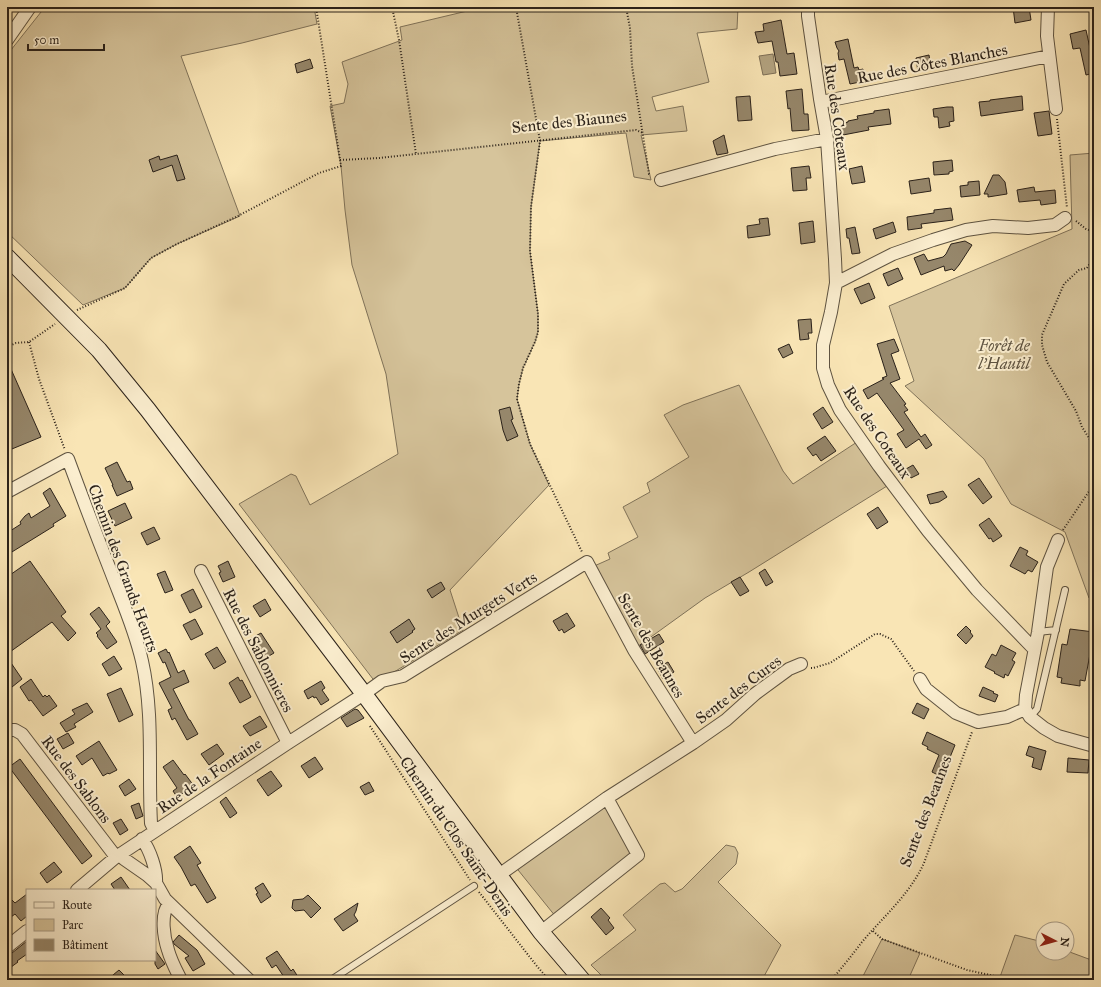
<svg xmlns="http://www.w3.org/2000/svg" width="1101" height="987" font-family="'IM FELL Great Primer',serif">
  <style>
    .green { fill: #d6c49b; stroke: #80735a }
    .water { fill: #b3a380; stroke: #7d6f57 }
    .building { fill: #96876b; stroke: #2b221a }
    .lines { fill: none; stroke-linecap: round; stroke-linejoin: round }
    .service-casing { stroke: #5e5341; stroke-width: 8 }
    .minor-casing { stroke: #5e5341; stroke-width: 14 }
    .secondary-casing { stroke: #2b221a; stroke-width: 18 }
    .path { stroke: #2b221a; stroke-width: 2; stroke-dasharray: 1 2; stroke-linecap: butt }
    .service { stroke: #fbeecf; stroke-width: 6 }
    .minor { stroke: #fbeecf; stroke-width: 12 }
    .secondary { stroke: #fbeecf; stroke-width: 16 }
    .labels { text-anchor: middle; stroke-width: 4; stroke-linejoin: round; paint-order: stroke }
    .street-label { font-size: 16px; fill: #2b221a; stroke: #fbeecf }
    .park-label { font-size: 16px; font-style: italic; fill: #5e5341; stroke: #fbeecf }
  </style>
  <rect width="100%" height="100%" fill="#f9e5b5"/>
  <filter id="stains"><feTurbulence type="fractalNoise" baseFrequency=".005" numOctaves="4"/><feColorMatrix values="0 0 0 0 .2 0 0 0 0 .09 0 0 0 0 .02 0 0 0 .5 -.17"/></filter>
  <radialGradient id="worn" r=".72"><stop offset=".6" stop-color="#630" stop-opacity="0"/><stop offset="1" stop-color="#630" stop-opacity=".3"/></radialGradient>
  <!-- green -->
  <path class="green" d="M45,7H314L317,24L242,43L181,56L240,216L177,244L151,258L125,288L83,305L7,232V55Z
    M484,7H738L737,29L697,33L709,82L652,97L656,111L683,106L687,131L641,135L651,180L634,177L626,133L540,141L531,207L530,251L538,314V332L535,342L523,368L519,384L517,399L530,444L549,485L450,590L463,630L376,683L239,504L291,474L296,476L310,505L398,454L386,374L352,265L345,210L341,166L330,106L344,103L348,84L342,62L402,40L400,27Z
    M1094,153V600L1089,598L1065,532L1011,504L984,459L905,386L914,381L889,306L1072,229L1070,155Z
    M739,385L783,471L793,484L857,442L887,486L749,572L705,598L637,647L592,567L610,559L608,553L638,537L623,507L650,492L647,483L689,457L664,415L683,405Z
    M607,798L641,856L556,917L510,860Z
    M726,845L735,847L738,853L736,864L718,882L781,945L762,980H606L591,965L636,930L623,915L660,884L665,883L675,892L682,889Z
    M1015,935L1043,942V953H1067V951L1094,961V980H1015L1000,977Z
    M882,939L920,953L908,980H861Z"/>
  <!-- water -->
  <path class="water" d="M773,54L776,73L763,75L759,56Z"/>
  <!-- building -->
  <path class="building" d="M1013,7H1029L1031,20L1015,23Z
    M781,20L787,54L794,53L797,74L780,76L778,62H776L772,41L758,43L755,32L764,31L763,24Z
    M1086,30L1091,53L1094,52V73L1086,75L1080,48L1073,49L1070,34Z
    M848,39L854,68L858,67L859,70L863,69L865,81L850,84L844,59L839,60L838,53L839,51L837,48L835,42Z
    M929,55L931,69L918,72L916,58Z
    M310,59L313,68L297,73L295,64Z
    M802,89L804,114H808L809,130L792,131L790,108L788,109L786,91Z
    M750,96L752,120L738,121L736,97Z
    M1022,96L1023,110L981,116L979,102L990,101V100Z
    M947,107H953L954,121L949,122L950,126L939,128L938,117H934L933,109Z
    M889,109L891,124L868,127L869,130L843,135L841,124L848,122V121L858,119L857,116L874,113V111Z
    M1049,111L1052,134L1038,136L1034,113Z
    M724,135L728,153L717,155L713,141Z
    M177,155L185,179L177,181L172,165L153,172L149,160L159,156L160,160Z
    M952,160L953,171L949,172V174L934,175L933,162Z
    M809,166L811,178H806L807,190L793,191L791,168Z
    M862,166L865,182L852,184L849,169Z
    M993,175H999L1005,182L1007,194L988,197V194H984Z
    M929,178L931,191L911,194L909,181Z
    M979,181L980,195L961,197L960,186L968,185V182Z
    M1034,187L1035,192L1055,190L1056,203L1041,205L1040,200L1019,202L1017,190Z
    M951,208L953,220L921,224L922,228L908,230L907,217L934,213V210Z
    M768,218L770,235L748,238L747,226L760,224L759,219Z
    M813,221L815,242L801,244L799,223Z
    M893,222L896,232L876,239L873,229Z
    M855,227L860,253L852,254L849,238H847L846,229Z
    M965,241L972,245L959,265L954,271L952,269L945,271L944,266L921,275L914,258L924,254L928,261L943,257L946,254L951,244Z
    M898,268L903,279L888,286L883,274Z
    M869,283L875,298L861,304L854,289Z
    M811,319L812,333H808L809,339L800,340L798,320Z
    M894,339L899,351L891,354L900,379L890,383L906,404L904,405L908,410L904,412L921,437L925,434L932,445L926,449L919,439L906,448L897,434L904,430L877,393L868,399L863,390L884,379L882,378L887,376L877,344Z
    M789,344L793,353L783,358L778,349Z
    M7,360L41,437L7,451Z
    M510,407L513,419L511,420L518,436L507,441L503,430L499,410Z
    M823,407L833,422L822,429L813,414Z
    M825,436L836,451L821,461L816,454L813,456L807,448Z
    M117,462L127,482L130,481L133,489L117,496L112,485H113L105,468Z
    M913,465L919,474L911,478L906,469Z
    M979,478L992,497L983,504L968,485Z
    M50,488L66,516L53,524L54,526L7,555V533L21,524L20,522L25,516L29,513L31,518L50,506L43,493Z
    M943,491L947,497L939,502L930,504L927,495Z
    M125,503L132,518L115,526L108,511Z
    M878,507L888,522L877,529L867,514Z
    M989,518L1002,536L993,542L991,538L989,539L979,525Z
    M154,527L160,539L147,545L141,533Z
    M1020,547L1028,551L1026,555L1038,562L1032,572L1028,570L1025,574L1010,566Z
    M30,561L66,612L61,616L76,633L68,641L52,622L7,654V577Z
    M228,561L235,577L223,582L219,573L221,572L218,566Z
    M765,569L773,582L766,586L759,573Z
    M165,571L173,590L165,593L157,574Z
    M740,577L749,591L740,596L731,582Z
    M441,582L445,589L432,598L427,590Z
    M193,589L202,607L190,613L181,595Z
    M265,599L271,610L260,617L253,606Z
    M99,607L110,622L106,626L117,642L107,649L97,636L98,635L96,633L101,629L90,614Z
    M567,613L575,626L564,633L562,629L559,631L553,621Z
    M195,619L203,634L191,640L183,625Z
    M409,619L415,629L412,631L413,632L397,643L390,632Z
    M966,626L971,631L970,632L973,636L966,644L957,635Z
    M1070,629L1094,632V644L1092,643L1085,681L1080,680V686L1061,683L1062,678L1057,677L1062,644L1067,645Z
    M261,633L274,653L262,660L250,639Z
    M659,634L664,642L645,654L640,645Z
    M1001,645L1016,653L1012,660L1015,662L1008,676L1005,674L1004,678L994,673L995,672L985,667L992,654L996,656Z
    M217,647L226,662L214,669L205,654Z
    M166,649L168,653L169,652L178,673L184,670L189,682L173,689L189,720H190L198,734L187,740L175,718L172,720L168,710L172,708L159,683L171,677L165,662L163,663L158,653Z
    M114,656L122,669L109,676L102,664Z
    M7,657L22,679L7,691Z
    M668,662L674,672L663,679L657,668Z
    M238,677L240,681L242,680L251,697L240,703L229,683Z
    M31,679L43,697L45,695L47,697L49,695L57,706L43,716L31,700L29,701L20,687Z
    M321,681L325,688L322,690L329,700L321,705L316,697L314,698L313,696L308,699L304,691Z
    M983,687L994,692L993,693L998,695L995,702L979,696Z
    M121,688L133,715L119,722L107,694Z
    M87,703L93,712L74,724L76,727L66,732L60,723L75,714L72,710Z
    M917,703L929,709L924,719L912,713Z
    M355,709L358,710L364,718L347,727L341,718Z
    M260,716L267,727L250,736L243,726Z
    M927,732L955,745L942,777L932,772L939,755L927,749L928,747L922,744Z
    M68,733L74,743L63,749L57,739Z
    M99,741L117,770L109,774L108,773L103,776L92,758L82,765L76,756Z
    M217,744L224,754L209,765L201,754Z
    M1029,746L1046,751L1041,770L1032,767L1034,758L1026,755Z
    M315,757L323,769L309,778L301,766Z
    M1068,758L1089,760L1088,773L1067,772Z
    M20,759L92,856L82,864L9,767Z
    M173,760L184,775L185,774L194,786L177,797L173,791L177,788L163,767Z
    M271,771L282,786L268,796L257,780Z
    M129,779L136,789L125,796L119,786Z
    M369,782L374,791L365,795L360,787Z
    M226,797L237,813L230,818L220,802Z
    M139,803L143,816L136,819L131,806Z
    M121,819L128,830L120,835L113,823Z
    M190,846L201,863L197,865L216,898L207,903L195,884L191,886L181,867L174,857Z
    M54,862L62,872L47,883L40,873Z
    M121,877L130,890H115L111,884Z
    M263,883L271,896L261,903L256,894L258,893L255,888Z
    M27,894V916L21,921L15,914L7,920V904L12,900L15,903Z
    M308,895L321,908L311,918L304,910L295,911L292,908L293,900L303,899Z
    M358,903L356,911L354,915L358,921L343,931L334,919Z
    M601,908L610,918L608,920L614,928L606,935L591,917Z
    M179,935L197,950L205,964L193,971L185,958L189,956L174,944L173,942Z
    M27,941V954L17,961L18,962L7,970V957Z
    M155,950L165,964L158,969L155,964Z
    M277,951L291,971L293,969L300,980H286L276,965L272,968L266,958Z
    M119,970L129,980H107Z"/>
  <g class="lines">
    <!-- service casing -->
    <g class="service-casing">
      <path id="service" d="M1038,632L1056,630
        M1030,717L1037,709L1065,590
        M331,980L474,886"/>
    </g>
    <!-- minor casing -->
    <g class="minor-casing">
      <path id="minor" d="M808,7V16L820,99L827,139L835,259L836,283L831,312L823,345V368L828,385L840,410L879,466L928,531L977,590L1034,649
        M1048,7L1047,36L1056,109
        M7,40L30,7
        M821,102L972,72L1049,56
        M661,180L775,149L827,139
        M836,283L893,254L933,240L966,230L993,226L1028,228L1055,225L1065,218
        M7,492L68,459C82,497 96,534 111,572C122,601 135,630 142,661C154,714 148,769 151,823L155,831
        M201,571L288,743
        M920,679L926,689L956,713L978,722L1007,717L1025,709
        M1025,709L1026,695L1038,632L1047,567L1058,540
        M1025,709L1030,717L1044,728L1058,736L1094,746
        M7,730H15L22,734L116,857
        M142,839C150,850 157,870 156,883
        M120,855L124,859L147,875L156,883L165,899L249,980
        M499,875L607,798
        M77,890L116,857L288,743L364,694L382,681L403,676L587,562L634,650L693,743
        M169,904C160,914 164,938 168,950C171,961 176,970 181,980
        M541,932L638,855L607,798L693,743L726,720L755,694L789,669L801,664
        M7,947L27,931"/>
    </g>
    <!-- secondary casing -->
    <g class="secondary-casing">
      <path id="secondary" d="M7,257L99,350L148,410L364,694L541,932L582,980"/>
    </g>
    <!-- path -->
    <path class="path" d="M392,7L399,40L416,154
      M516,7L540,141L531,207L530,251L538,314V332L535,342L523,368L519,384L517,399L530,444L582,552
      M626,7L630,28L632,66L649,174L651,175
      M1057,119L1067,208
      M340,160L379,158L636,130L643,133
      M1076,221L1086,229L1094,232
      M1094,257L1087,268L1079,270L1064,284L1042,335V345L1047,362L1076,411L1082,427L1094,446
      M77,310L125,288L151,258L177,244L236,217L319,173L341,166L316,7
      M29,342L39,379L65,450
      M7,347L16,343L29,342L55,324
      M1063,530L1094,484
      M811,668H813L830,663L875,634H880L891,639L914,671
      M370,726L470,880
      M479,892L536,965L549,980
      M873,931L882,939L967,970L1013,980
      M831,980C842,968 852,955 862,942C884,916 910,894 924,863L972,732"/>
    <!-- service -->
    <use href="#service" class="service"/>
    <!-- minor -->
    <use href="#minor" class="minor"/>
    <!-- secondary -->
    <use href="#secondary" class="secondary"/>
  </g>
  <g class="labels">
    <!-- street labels -->
    <g class="street-label">
      <text transform="translate(932 63) rotate(-11)" y="6">Rue des Côtes Blanches</text>
      <text transform="translate(838 117) rotate(82)" y="6">Rue des Coteaux</text>
      <text transform="translate(569 121) rotate(-6)" y="6">Sente des Biaunes</text>
      <text transform="translate(878 432) rotate(56)" y="6">Rue des Coteaux</text>
      <text transform="translate(124 568) rotate(70)" y="6">Chemin des Grands Heurts</text>
      <text transform="translate(468 617) rotate(-32)" y="6">Sente des Murgets Verts</text>
      <text transform="translate(652 645) rotate(60)" y="6">Sente des Beaunes</text>
      <text transform="translate(259 650) rotate(63)" y="6">Rue des Sablonnieres</text>
      <text transform="translate(738 689) rotate(-37)" y="6">Sente des Cures</text>
      <text transform="translate(209 775) rotate(-34)" y="6">Rue de la Fontaine</text>
      <text transform="translate(77 779) rotate(53)" y="6">Rue des Sablons</text>
      <text transform="translate(925 811) rotate(-69)" y="6">Sente des Beaunes</text>
      <text transform="translate(457 836) rotate(56)" y="6">Chemin du Clos Saint-Denis</text>
    </g>
    <!-- park labels -->
    <g class="park-label">
      <text x="1004" y="351">Forêt de<tspan x="1004" dy="18">l'Hautil</tspan></text>
    </g>
  </g>
  <!-- margin -->
  <rect width="1101" height="987" fill="none" stroke="#f9e5b5" stroke-width="24"/>
  <rect x="8" y="8" width="1085" height="971" fill="none" stroke="#2b221a" stroke-width="2"/>
  <rect x="12" y="12" width="1077" height="963" fill="none" stroke="#2b221a"/>
  <!-- legend -->
  <rect x="26" y="889" width="130" height="72" fill="#fbeecf" stroke="#a89c87"/>
  <rect x="34" y="902" width="20" height="6" fill="#fbeecf" stroke="#a89c87"/>
  <text x="62" y="909" font-size="12" fill="#2b221a">Route</text>
  <rect x="34" y="919" width="20" height="12" fill="#d6c49b" stroke="#a89c87"/>
  <text x="62" y="929" font-size="12" fill="#2b221a">Parc</text>
  <rect x="34" y="939" width="20" height="12" fill="#96876b" stroke="#a89c87"/>
  <text x="62" y="949" font-size="12" fill="#2b221a">Bâtiment</text>
  <!-- north arrow -->
  <g transform="translate(1055 941) rotate(96)"><circle r="19" fill="#fbeecf" stroke="#a89c87"/>
  <path d="M0-3L7 15L0 10L-7 15Z" fill="#8f2418"/>
  <text y="-6" font-size="11" font-weight="bold" text-anchor="middle" fill="#2b221a">N</text>
  </g>
  <!-- scale -->
  <path d="M28 44v6h76v-6" fill="none" stroke="#2b221a" stroke-width="2"/>
  <text x="34" y="44" font-size="12" fill="#2b221a" stroke="#fbeecf" stroke-width="3" paint-order="stroke">50 m</text>
  <rect width="100%" height="100%" filter="url(#stains)"/>
  <rect width="100%" height="100%" fill="url(#worn)"/>
</svg>
